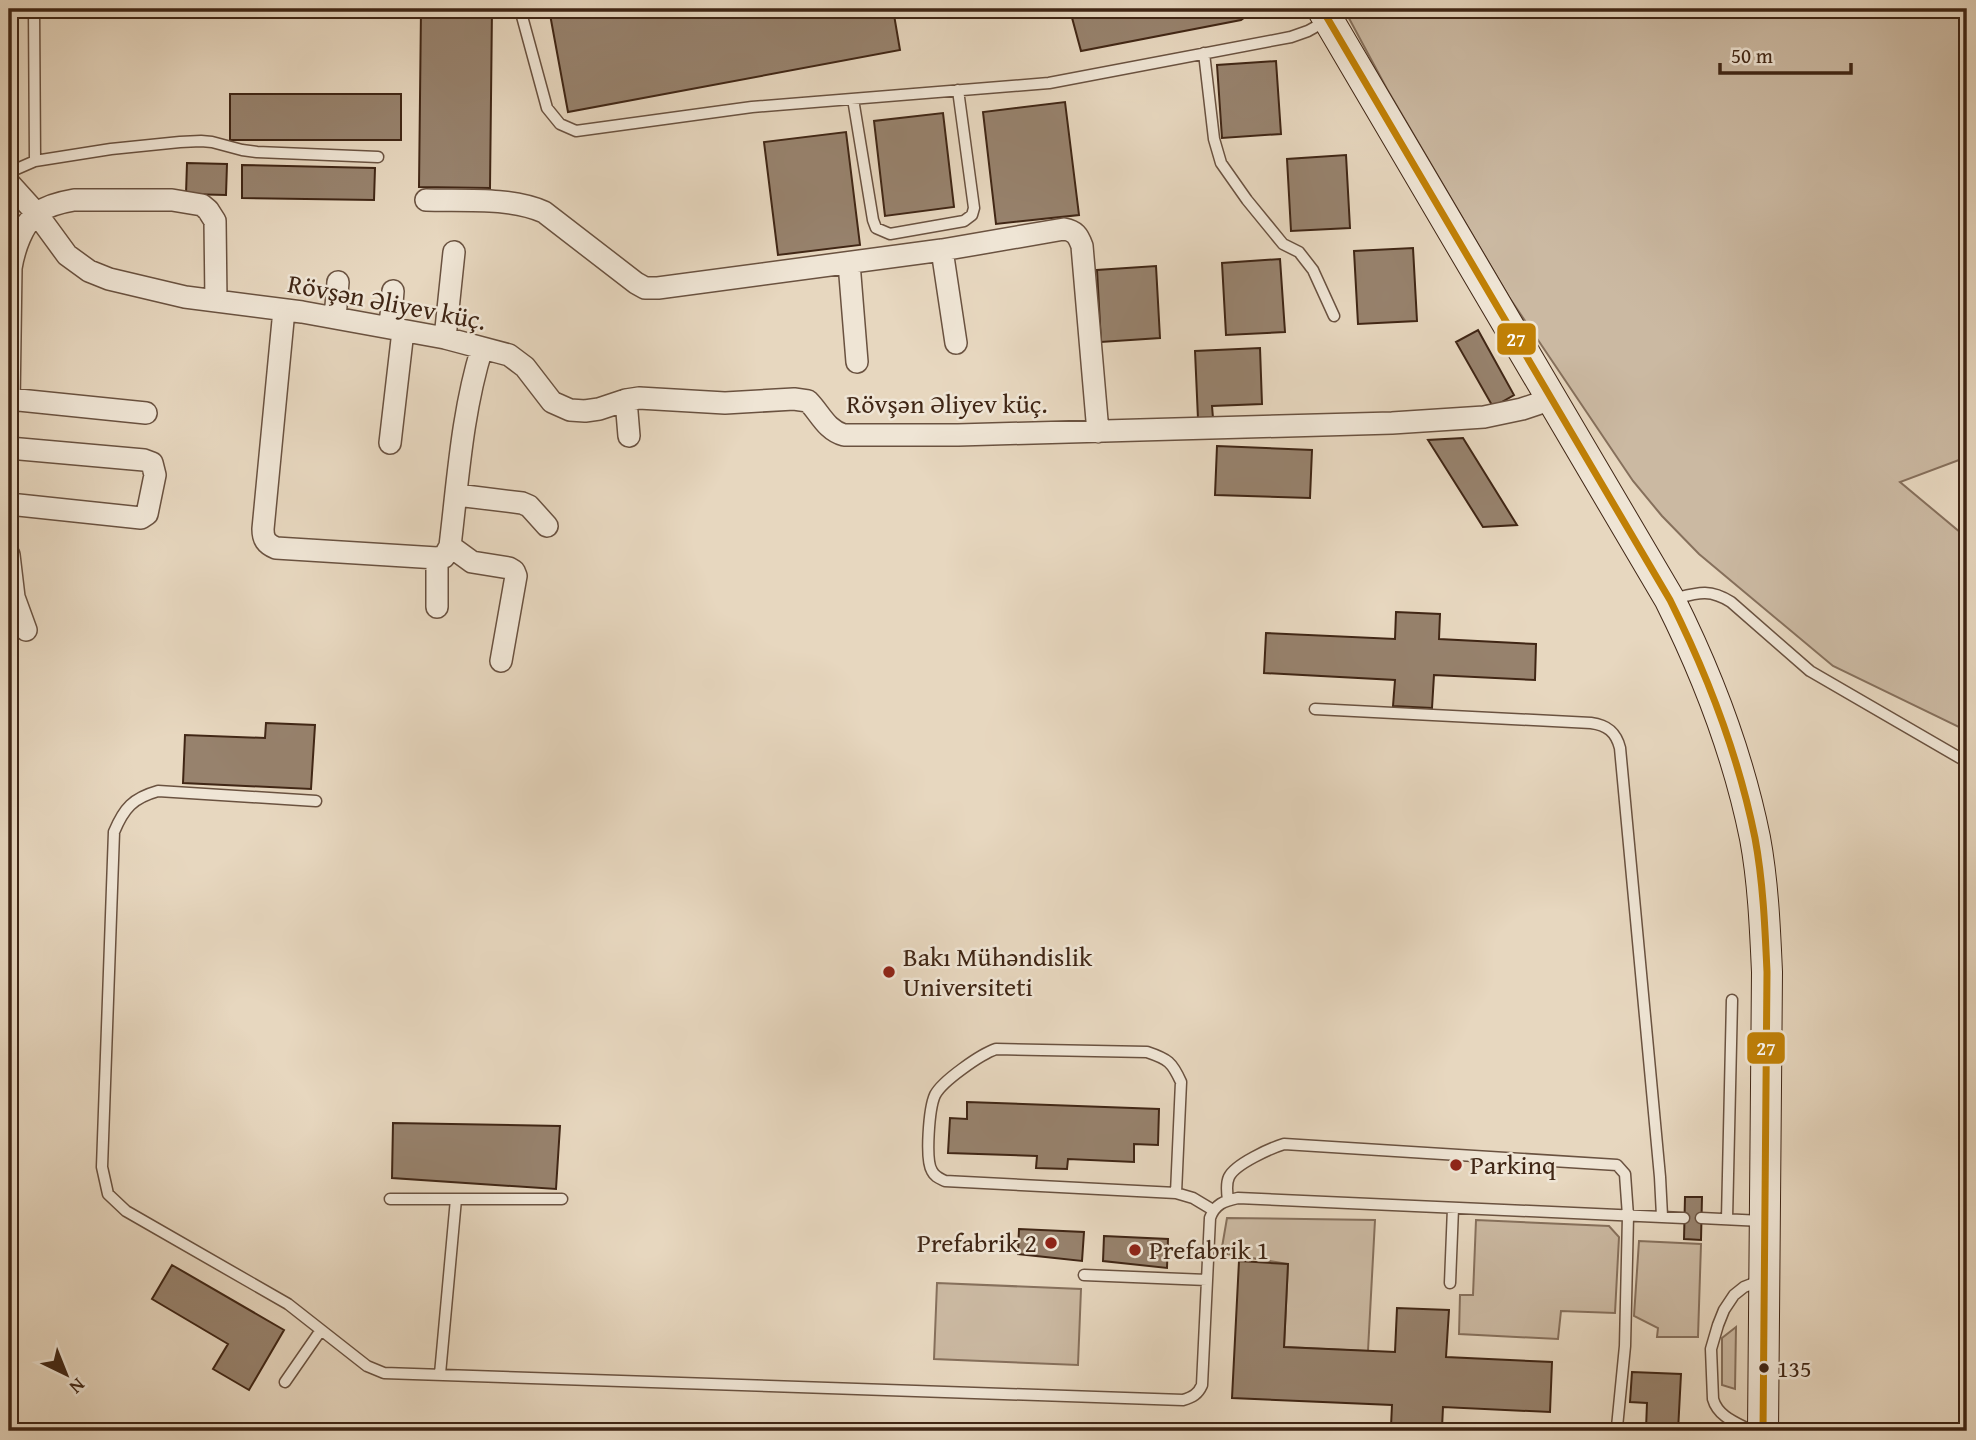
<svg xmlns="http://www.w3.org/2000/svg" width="1976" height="1440" font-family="'Gentium Book Plus',serif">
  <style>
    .green { fill: #cbb9a2; stroke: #86705c; stroke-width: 2 }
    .building { fill: #97826d; stroke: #402615; stroke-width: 2 }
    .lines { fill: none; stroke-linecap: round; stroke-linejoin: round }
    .service-casing { stroke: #6a5240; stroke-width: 13 }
    .minor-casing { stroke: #6a5240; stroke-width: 24 }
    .secondary-casing { stroke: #402615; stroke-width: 32 }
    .service { stroke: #efe5d5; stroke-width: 10 }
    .minor { stroke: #efe5d5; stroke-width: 21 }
    .secondary { stroke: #efe5d5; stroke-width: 30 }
    .bus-1-casing { stroke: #efe5d5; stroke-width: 12 }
    .bus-1 { stroke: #c08006; stroke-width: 7 }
    .poi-dot { fill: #8f2418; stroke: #efe5d5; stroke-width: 2.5 }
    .bus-dot { fill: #402615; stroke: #efe5d5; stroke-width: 2.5 }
    .labels { text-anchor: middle; stroke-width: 5; stroke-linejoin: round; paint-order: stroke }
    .bus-label { font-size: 24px; fill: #402615; stroke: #efe5d5; text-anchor: start }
    .street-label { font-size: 26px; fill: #402615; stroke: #efe5d5 }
    .poi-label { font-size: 26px; fill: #402615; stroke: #efe5d5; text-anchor: start }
    .line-badge { stroke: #efe5d5; stroke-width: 2.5 }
    .badge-label { font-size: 19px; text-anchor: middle; font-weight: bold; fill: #fff }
  </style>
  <rect width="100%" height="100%" fill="#e7d7bf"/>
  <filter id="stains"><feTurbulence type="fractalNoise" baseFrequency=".00286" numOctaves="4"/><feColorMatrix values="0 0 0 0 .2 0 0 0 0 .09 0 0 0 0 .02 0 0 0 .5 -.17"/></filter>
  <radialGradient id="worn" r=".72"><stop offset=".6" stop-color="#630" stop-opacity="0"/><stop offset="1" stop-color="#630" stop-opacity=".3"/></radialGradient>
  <!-- green -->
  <path class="green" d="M1344,9H1967V457L1900,482L1967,538V731L1833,666L1699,554L1662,516L1633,481L1509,297L1387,89Z
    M1227,1218L1375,1220L1368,1351L1284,1347L1288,1264L1221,1253Z
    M1476,1220L1609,1226L1619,1237L1615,1313L1561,1311L1558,1339L1459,1334L1460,1295H1473Z
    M1639,1241L1701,1244L1698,1337H1657L1658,1328L1634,1316Z
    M937,1283L1081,1289L1078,1365L934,1359Z
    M1736,1327L1735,1389L1722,1385V1338Z"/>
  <!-- building -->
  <path class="building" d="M421,9H492L490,188L419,187Z
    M549,9H893L900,50L568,112Z
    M1104,9H1256L1241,20L1081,51L1071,14Z
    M1276,61L1281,134L1222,138L1217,65Z
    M230,94H401V140H230Z
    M1065,102L1079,215L996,224L983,112Z
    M943,113L954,207L885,216L874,121Z
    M846,132L860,245L778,255L764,142Z
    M1346,155L1350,228L1291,231L1287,159Z
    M187,163L227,164L226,195L186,194Z
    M242,165L375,168L374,200L242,198Z
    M1413,248L1417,321L1358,324L1354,251Z
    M1280,259L1285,332L1226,335L1222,263Z
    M1156,266L1160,338L1101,342L1097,270Z
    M1478,330L1514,395L1493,407L1456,342Z
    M1260,348L1262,404L1212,406L1213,418L1198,419L1195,351Z
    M1463,438L1517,525L1483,527L1428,440Z
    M1217,446L1312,450L1310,498L1215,495Z
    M1396,612L1440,614L1439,639L1536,644L1535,680L1434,675L1432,708L1393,706L1395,680L1264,673L1266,633L1395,639Z
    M266,723L315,725L311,789L183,783L185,735L265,738Z
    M967,1102L1159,1109L1158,1145L1134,1144V1162L1068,1159L1067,1169L1036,1168L1037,1156L948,1153L950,1118L967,1119Z
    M393,1123L560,1126L556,1189L392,1178Z
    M1685,1197H1702L1701,1240L1684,1239Z
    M1019,1229L1084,1232L1082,1261L1018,1254Z
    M1104,1236L1168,1239L1167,1268L1103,1261Z
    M1239,1261L1288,1264L1284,1347L1395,1352L1397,1308L1449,1310L1446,1357L1552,1362L1550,1412L1443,1407L1442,1428L1391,1426L1392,1405L1232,1398Z
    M172,1265L284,1330L249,1390L213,1369L228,1344L152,1299Z
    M1632,1372L1681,1374L1678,1431L1646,1429L1647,1403L1630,1402Z"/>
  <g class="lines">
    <!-- service casing -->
    <g class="service-casing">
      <path id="service" d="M34,9L35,161
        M520,9L547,108L560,124L576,131L752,107L1049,83L1291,37L1308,31L1326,21
        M1204,53L1214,139L1221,163L1247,200L1283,244L1299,252L1313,270L1334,316
        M853,99L873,220L876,228L890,234L964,221L972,215L974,208L958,90
        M9,175L12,171L35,161L111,149L180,142L201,141L212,142L242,150L257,152L378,157
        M1673,599C1697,593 1709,588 1731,602L1810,671L1967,762
        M1315,709L1591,723C1607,725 1616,732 1620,748L1660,1177L1662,1216
        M316,801L158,791C133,798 124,808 114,832L102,1167L108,1194L126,1211L288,1304L367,1366L384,1373L1183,1400C1193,1397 1198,1394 1202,1385L1210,1218C1215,1204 1224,1201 1238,1198L1684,1218
        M1176,1193L1181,1082C1172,1062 1168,1059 1147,1052L996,1049C981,1054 942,1081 935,1095C929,1108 925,1160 932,1171C935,1177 939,1178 945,1181L1176,1193L1193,1198L1213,1210
        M390,1199H562
        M1228,1200C1227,1193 1226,1183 1229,1177C1235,1164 1271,1148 1284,1144L1617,1165L1625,1174L1628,1216L1625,1346L1617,1427
        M1701,1218L1762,1221
        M1727,1219L1732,1000
        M1084,1275L1207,1280
        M1450,1283L1453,1208
        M440,1374L456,1199
        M285,1382L321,1330
        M1752,1431C1737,1423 1718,1417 1713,1399L1711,1349L1718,1325L1724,1310L1734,1295L1744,1287L1762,1280"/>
    </g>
    <!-- minor casing -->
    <g class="minor-casing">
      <path id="minor" d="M9,183L37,214L67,255L89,271L109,279L185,297L302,312L445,338L509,355L525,367L552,402L570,410L585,411L599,409L626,400L639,398L725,403L794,399L808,401C820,413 826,430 844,435H958L1392,423L1484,417L1522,409L1552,399
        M426,200C463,201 510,197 544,212L636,283L645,288H658L942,250L1064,229C1075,231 1078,235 1082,246L1098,432
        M942,250L956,343
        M849,263L857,362
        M284,310L263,529C263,539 266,544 276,548L437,558L444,557L450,546C458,480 462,412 482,348
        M335,318L338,282
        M390,328L393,291
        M445,338L454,252
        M9,399L146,413
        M626,400L629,436
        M9,404L11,268C14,250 22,225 37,213C47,206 62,202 74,200H172L202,205L208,210L215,221L216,301
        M390,443L403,331
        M9,448L144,460L152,463L155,475L147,514L141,518L9,504
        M457,495L522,503L529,506L547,526
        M450,546L472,562L509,568L514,571L516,576L501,661
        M9,555L14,597L26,630
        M437,607V558"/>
    </g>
    <!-- secondary casing -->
    <g class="secondary-casing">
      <path id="secondary" d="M1322,9L1670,600C1708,676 1738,754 1755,838C1763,881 1765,927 1767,972L1763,1431"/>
    </g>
    <!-- service -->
    <use href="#service" class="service"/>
    <!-- minor -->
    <use href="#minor" class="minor"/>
    <!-- secondary -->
    <use href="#secondary" class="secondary"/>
    <!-- bus-1 casing -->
    <g class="bus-1-casing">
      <path id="bus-1" d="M1322,9L1670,600C1708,676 1738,754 1755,838C1763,881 1765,927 1767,972L1763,1431"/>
    </g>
    <!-- bus-1 -->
    <use href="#bus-1" class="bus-1"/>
  </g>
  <!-- markers -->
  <g class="poi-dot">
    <circle cx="889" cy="972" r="7"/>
    <circle cx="1456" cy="1165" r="7"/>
    <circle cx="1051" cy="1243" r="7"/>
    <circle cx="1135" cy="1250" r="7"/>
  </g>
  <circle class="bus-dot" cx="1764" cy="1368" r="6"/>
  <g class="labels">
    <!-- bus labels -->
    <g class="bus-label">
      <text x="1777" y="1377">135</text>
    </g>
    <!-- street labels -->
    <g class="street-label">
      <text transform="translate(387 302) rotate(11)" y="9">Rövşən Əliyev küç.</text>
      <text x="947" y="413">Rövşən Əliyev küç.</text>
    </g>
    <!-- poi labels -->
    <g class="poi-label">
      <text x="903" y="966">Bakı Mühəndislik<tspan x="903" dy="30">Universiteti</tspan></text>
      <text x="1470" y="1174">Parkinq</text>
      <text x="1037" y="1252" text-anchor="end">Prefabrik 2</text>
      <text x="1149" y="1259">Prefabrik 1</text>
    </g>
  </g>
  <g class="line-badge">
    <rect x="1496" y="322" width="41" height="34" rx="7" fill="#c08006"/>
    <rect x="1746" y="1031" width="40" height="34" rx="7" fill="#c08006"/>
  </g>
  <g class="badge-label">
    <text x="1516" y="346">27</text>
    <text x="1766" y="1055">27</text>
  </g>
  <!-- margin -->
  <rect width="1976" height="1440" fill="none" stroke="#e7d7bf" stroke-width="35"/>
  <rect x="10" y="10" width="1955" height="1419" fill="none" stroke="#402615" stroke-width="3.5"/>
  <rect x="18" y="18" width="1941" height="1405" fill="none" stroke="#402615" stroke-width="2"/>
  <!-- north arrow -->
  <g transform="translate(66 1374) rotate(137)" stroke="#efe5d5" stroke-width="5" paint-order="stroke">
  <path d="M0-5L12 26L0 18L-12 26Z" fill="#402615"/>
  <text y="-10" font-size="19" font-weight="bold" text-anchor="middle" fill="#402615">N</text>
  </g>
  <!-- scale -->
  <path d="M1720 63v10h131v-10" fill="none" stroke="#402615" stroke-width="3.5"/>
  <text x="1731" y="63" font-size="21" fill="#402615" stroke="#efe5d5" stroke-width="5" paint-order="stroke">50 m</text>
  <rect width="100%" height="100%" filter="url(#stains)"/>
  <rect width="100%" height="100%" fill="url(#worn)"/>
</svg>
